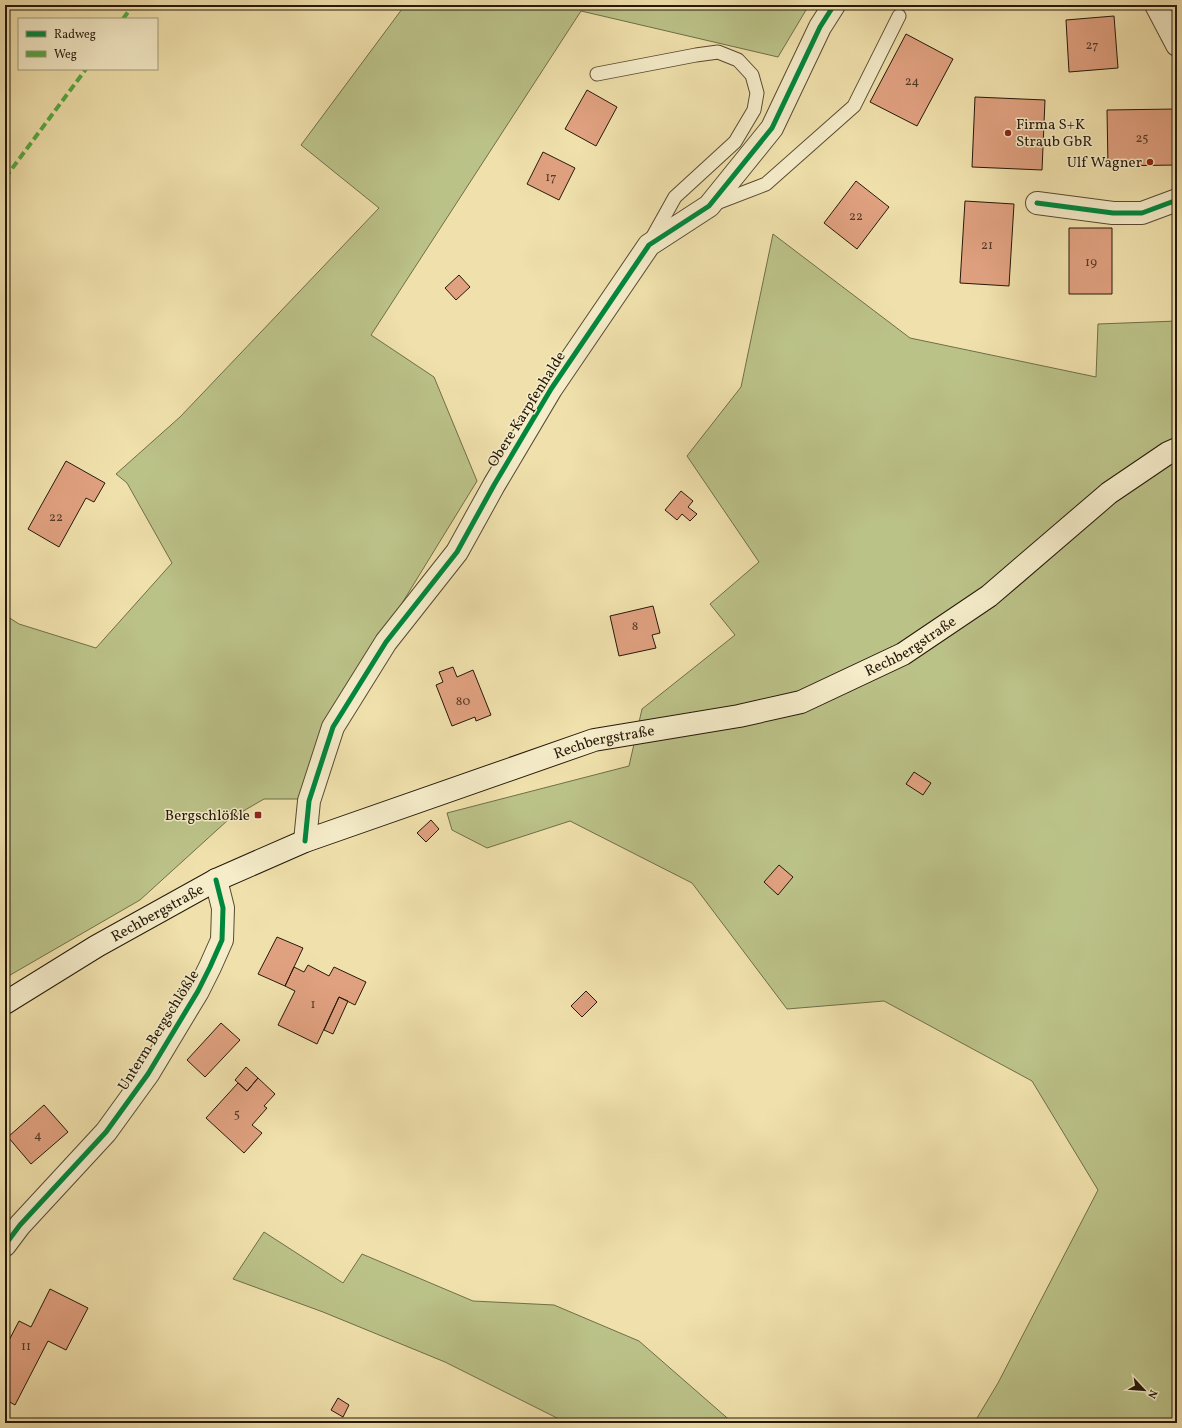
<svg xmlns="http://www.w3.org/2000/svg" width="1182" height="1428" font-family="Vollkorn,serif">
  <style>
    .green { fill: #bbc288; stroke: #706e49 }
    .building { fill: #e0a180; stroke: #26190a }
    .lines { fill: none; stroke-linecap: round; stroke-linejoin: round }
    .service-casing { stroke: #584b32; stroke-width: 15 }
    .minor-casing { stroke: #584b32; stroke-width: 24 }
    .secondary-casing { stroke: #26190a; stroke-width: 24 }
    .service { stroke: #f5ecc9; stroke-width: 13 }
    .minor { stroke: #f5ecc9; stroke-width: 22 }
    .secondary { stroke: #f5ecc9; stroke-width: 22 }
    .quiet { stroke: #53a941; stroke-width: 4; stroke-dasharray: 8 4; stroke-linecap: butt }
    .cycleway-casing { stroke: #f5ecc9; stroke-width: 8 }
    .cycleway { stroke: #00873e; stroke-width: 5 }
    .poi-dot { fill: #8f2418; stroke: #f5ecc9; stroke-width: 1.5 }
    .labels { text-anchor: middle; stroke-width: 3; stroke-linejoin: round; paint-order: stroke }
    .number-label { font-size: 13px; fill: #543b28 }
    .poi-label { font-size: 15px; fill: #26190a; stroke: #f5ecc9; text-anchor: end }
    .street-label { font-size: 15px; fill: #26190a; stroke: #f5ecc9 }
  </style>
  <rect width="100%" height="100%" fill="#f0e1ac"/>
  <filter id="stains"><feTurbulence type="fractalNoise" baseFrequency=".005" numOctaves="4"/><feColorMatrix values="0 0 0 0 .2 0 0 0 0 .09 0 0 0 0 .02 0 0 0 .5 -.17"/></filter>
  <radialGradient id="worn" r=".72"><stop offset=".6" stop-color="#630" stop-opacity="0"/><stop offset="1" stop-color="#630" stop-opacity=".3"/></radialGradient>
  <!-- green -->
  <path class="green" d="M405,5H809L778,57L581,11L371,335L434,377L477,481L380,639L308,772L298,799H264L228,820L140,900L5,978V615L19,624L96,648L172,563L127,483L116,474L180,417L379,208L301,145Z
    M773,234L910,338L1096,377L1098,324L1177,321V1423H974L998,1383L1098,1190L1032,1081L884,1001L787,1009L692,883L570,821L487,848L452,830L447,813L629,766L642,709L735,635L710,604L759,562L687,456L741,387Z
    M264,1232L343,1283L362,1254L473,1301L554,1305L639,1341L733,1423H567L445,1362L323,1312L233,1279Z"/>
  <!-- building -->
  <path class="building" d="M1114,16L1118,68L1069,72L1066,20Z
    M906,34L953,59L917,126L870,102Z
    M587,90L617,107L596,146L565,129Z
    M975,97L1045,100L1042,170L972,167Z
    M1177,109V165L1108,166L1107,110Z
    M543,152L575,168L559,200L527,184Z
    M856,181L889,207L857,249L824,223Z
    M965,201L1014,204L1009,286L960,283Z
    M1069,228H1112V294H1069Z
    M459,275L470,287L456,300L445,288Z
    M66,461L105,483L94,502L86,498L59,547L28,529Z
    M681,491L693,501L688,507L697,514L690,521L682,514L677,520L665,510Z
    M653,606L660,633L652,635L656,648L619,656L610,616Z
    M453,667L457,677L473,670L491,715L476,721L475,717L452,726L436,685L443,682L439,672Z
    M914,772L931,783L923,795L906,784Z
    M431,820L439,829L426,842L417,833Z
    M779,865L793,877L778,895L764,882Z
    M277,937L303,948L285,986L258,974Z
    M308,965L329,976L334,967L366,982L355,1005L339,997L317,1044L278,1025L295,991L285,986L294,967L304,972Z
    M586,991L597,1002L582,1017L571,1006Z
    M339,997L348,1001L333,1034L324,1030Z
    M221,1023L240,1040L205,1077L187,1060Z
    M246,1067L258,1078L247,1091L235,1080Z
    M258,1078L275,1094L264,1106L267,1108L252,1125L262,1133L244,1153L206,1118L238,1083L247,1091Z
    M44,1105L68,1132L31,1164L8,1137Z
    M50,1289L88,1308L66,1350L48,1341L15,1405L8,1401L10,1398L5,1396V1348L19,1321L31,1327Z
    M338,1398L349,1405L343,1417L331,1410Z"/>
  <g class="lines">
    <!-- service casing -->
    <g class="service-casing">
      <path id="service" d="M597,74L696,55L718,52L738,60L752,75L757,93L754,110L735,142L675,197L651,240
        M714,204L766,184L854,106L899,16"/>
    </g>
    <!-- minor casing -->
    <g class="minor-casing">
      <path id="minor" d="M1156,5L1177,45
        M1037,203L1113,213H1142L1177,200
        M305,841L309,801L333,727L386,642L457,552L494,485L551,389L649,245L709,206L772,128L820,27L834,5
        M5,1245L20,1225L106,1132L148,1074L198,991L210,967L222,940L223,908L216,880"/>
    </g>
    <!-- secondary casing -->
    <g class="secondary-casing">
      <g id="secondary">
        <path id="s1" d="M5,1003L97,946L216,880L305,841L594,740L739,716L801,702L903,654L989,596L1109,493L1168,453L1177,449"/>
      </g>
    </g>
    <!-- service -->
    <use href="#service" class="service"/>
    <!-- minor -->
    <use href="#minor" class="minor"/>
    <!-- secondary -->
    <use href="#secondary" class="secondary"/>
    <!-- quiet -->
    <path class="quiet" d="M123,19L133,5
      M5,178L86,69"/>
    <!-- cycleway casing -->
    <g class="cycleway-casing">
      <path id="cycleway" d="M1037,203L1113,213H1142L1177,200
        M305,841L309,801L333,727L386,642L457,552L494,485L551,389L649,245L709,206L772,128L820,27L834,5
        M5,1245L20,1225L106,1132L148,1074L198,991L210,967L222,940L223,908L216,880"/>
    </g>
    <!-- cycleway -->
    <use href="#cycleway" class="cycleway"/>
  </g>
  <!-- markers -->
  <g class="poi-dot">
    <circle cx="1008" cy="133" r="4"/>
    <circle cx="1150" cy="162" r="4"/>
    <rect x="254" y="811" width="8" height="8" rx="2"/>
  </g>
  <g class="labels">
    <!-- number labels -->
    <g class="number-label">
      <text x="1092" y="49">27</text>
      <text x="912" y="85">24</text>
      <text x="1142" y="142">25</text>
      <text x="551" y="181">17</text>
      <text x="856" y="220">22</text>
      <text x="987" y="249">21</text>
      <text x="1091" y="266">19</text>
      <text x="56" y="521">22</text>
      <text x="635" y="630">8</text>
      <text x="463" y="705">80</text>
      <text x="313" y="1008">1</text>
      <text x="237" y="1118">5</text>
      <text x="38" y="1139">4</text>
      <text x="26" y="1350">11</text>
    </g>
    <!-- poi labels -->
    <g class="poi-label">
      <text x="1016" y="129" text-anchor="start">Firma S+K<tspan x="1016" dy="17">Straub GbR</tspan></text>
      <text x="1142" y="167">Ulf Wagner</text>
      <text x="250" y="820">Bergschlößle</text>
    </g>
    <!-- street labels -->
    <g class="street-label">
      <text transform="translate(526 409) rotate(-58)" y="5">Obere Karpfenhalde</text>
      <text dy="5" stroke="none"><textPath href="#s1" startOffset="981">Rechbergstraße</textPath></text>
      <text dy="5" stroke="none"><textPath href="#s1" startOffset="657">Rechbergstraße</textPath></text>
      <text dy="5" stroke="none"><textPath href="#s1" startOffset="177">Rechbergstraße</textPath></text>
      <text transform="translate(158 1030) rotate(-58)" y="5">Unterm Bergschlößle</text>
    </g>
  </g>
  <!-- margin -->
  <rect width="1182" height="1428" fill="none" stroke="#f0e1ac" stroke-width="20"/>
  <rect x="6" y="6" width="1170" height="1416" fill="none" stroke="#26190a" stroke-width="2"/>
  <rect x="10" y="10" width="1162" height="1408" fill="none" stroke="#26190a"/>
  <!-- legend -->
  <rect x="18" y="18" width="140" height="52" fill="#f5ecc9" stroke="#a2987d"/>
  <rect x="26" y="31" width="20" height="6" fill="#00873e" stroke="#a2987d"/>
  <text x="54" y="38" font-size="12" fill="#26190a">Radweg</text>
  <rect x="26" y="51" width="20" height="6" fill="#53a941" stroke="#a2987d"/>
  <text x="54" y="58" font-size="12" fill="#26190a">Weg</text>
  <!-- north arrow -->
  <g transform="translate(1144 1390) rotate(116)" stroke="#f5ecc9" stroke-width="3" paint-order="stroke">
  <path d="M0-3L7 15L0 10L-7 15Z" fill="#26190a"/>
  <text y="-6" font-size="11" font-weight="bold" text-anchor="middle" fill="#26190a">N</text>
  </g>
  <rect width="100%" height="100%" filter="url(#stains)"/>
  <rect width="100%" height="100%" fill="url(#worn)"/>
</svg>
